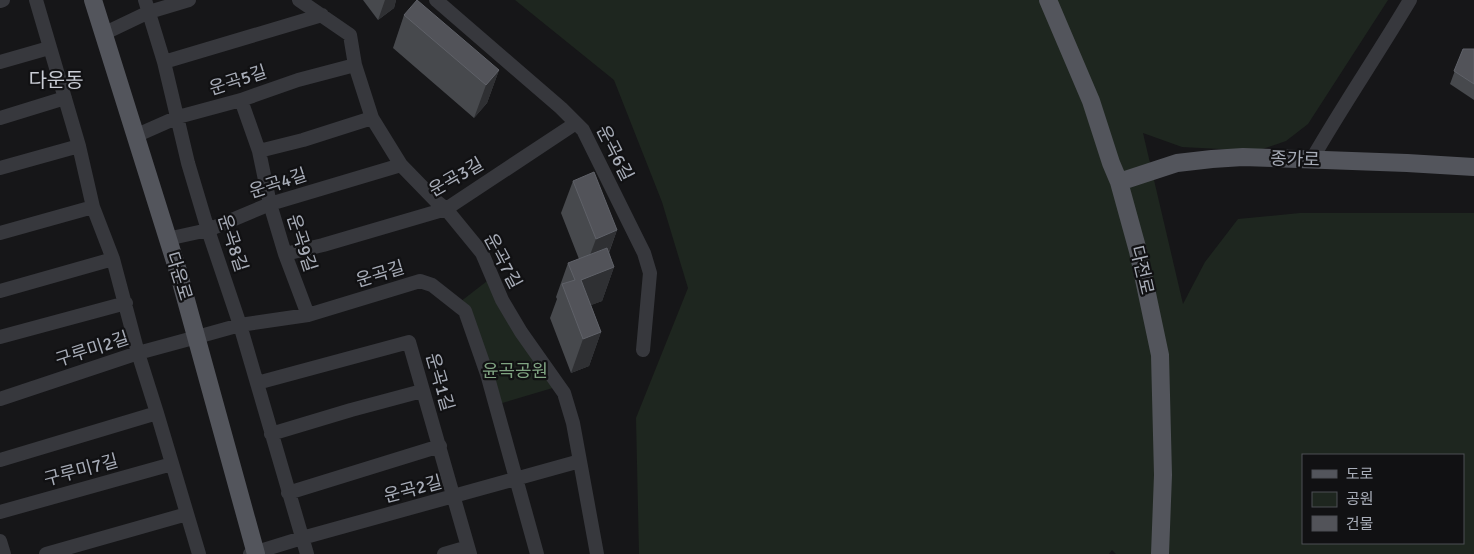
<svg xmlns="http://www.w3.org/2000/svg" width="1474" height="554" font-family="Signika,'Noto Sans KR',sans-serif">
  <style>
    .green { fill: #1e261f; fill-rule: evenodd }
    .lines { fill: none; stroke-linecap: round; stroke-linejoin: round }
    .minor { stroke: #37383d; stroke-width: 14 }
    .major { stroke: #53555c; stroke-width: 18 }
    .wall { fill: #47494d }
    .shaded-wall { fill: #2f3033 }
    .building { fill: #525359; stroke: #5f6168 }
    .labels { text-anchor: middle; stroke-width: 4.5; stroke-linejoin: round; paint-order: stroke }
    .street-label { font-size: 18px; fill: #a8adb8; stroke: #111113 }
    .park-label { font-size: 18px; fill: #7fa381; stroke: #111113 }
    .quarter-label { font-size: 20px; fill: #c9ccd4; stroke: #111113 }
  </style>
  <rect width="100%" height="100%" fill="#161618"/>
  <!-- green -->
  <path class="green" d="M515,0H1388L1308,124L1286,141L1257,151L1182,147L1143,133L1183,304L1205,262L1238,219L1300,213H1474V554H1116L1112,550L1109,554H639L636,418L688,288L662,202L614,80ZM1303,455H1463V543H1303Z
    M491,278L556,387L499,404L460,302Z"/>
  <g class="lines">
    <!-- minor -->
    <path class="minor" d="M36,0L79,146L93,207L113,259L138,353L157,413L199,554
      M145,0L164,62L188,163L208,230L240,325L307,554
      M299,0L350,35L355,65L372,118L401,165L436,201L446,209L482,253L502,300L521,332L564,393L573,423L597,554
      M436,0L561,108L583,130L644,253L650,273L643,350
      M0,1L3,0
      M103,34L149,12L189,0
      M0,62L49,48
      M164,62L322,15
      M241,100L259,151L270,204L285,254L308,315
      M0,118L65,98
      M135,136L178,117L241,100L298,80L355,65
      M259,151L303,140L372,118
      M1312,159C1343,105 1378,54 1410,0
      M0,168L79,146
      M0,233L93,207
      M167,239L208,230L270,204L401,165
      M285,254L323,245L446,209L576,123
      M0,291L113,259
      M0,337L126,303
      M257,383L409,342L470,554
      M0,399L138,353L197,337L240,325L308,315L420,281L432,285L465,311L487,374L537,554
      M271,434L351,410L422,391
      M0,460L157,413
      M288,493L440,446
      M0,512L172,464
      M0,541L4,554
      M46,554L187,514
      M250,554L302,538L580,461
      M444,554L468,547"/>
    <!-- major -->
    <path class="major" d="M93,0L178,271L256,554
      M1048,0L1091,101L1111,163L1119,182L1138,251L1160,355L1163,475L1160,554
      M1119,182L1177,163L1212,159L1243,157L1407,163L1474,167"/>
  </g>
  <!-- wall -->
  <path class="wall" d="M363,0H396L394,8L378,20Z
    M404,15L499,70L487,103L474,118L393,48Z
    M1463,49H1474V100L1450,84Z
    M573,181L617,230L609,253L614,267L602,301L591,305L601,332L589,366L571,373L550,318L557,299L556,297L568,263L579,259L561,213Z"/>
  <!-- shaded-wall -->
  <path class="shaded-wall" d="M385,0H396L394,8L378,20Z
    M499,70L487,103L474,118L486,85Z
    M617,230L605,263L584,271L596,239Z
    M614,267L602,301L573,312L581,280Z
    M601,332L589,366L571,373L583,339Z"/>
  <!-- building -->
  <path class="building" d="M417,0L499,70L486,85L404,15Z
    M1463,49H1474V84L1454,71Z
    M594,172L617,230L596,239L573,181Z
    M607,248L614,267L581,280L601,332L583,339L562,284L575,280L568,263Z"/>
  <g class="labels">
    <!-- street labels -->
    <g class="street-label">
      <text transform="translate(238 80) rotate(-18)" y="6">운곡5길</text>
      <text transform="translate(615 153) rotate(63)" y="6">운곡6길</text>
      <text transform="translate(1295 159) rotate(2)" y="6">종가로</text>
      <text transform="translate(456 177) rotate(-30)" y="6">운곡3길</text>
      <text transform="translate(278 183) rotate(-18)" y="6">운곡4길</text>
      <text transform="translate(233 243) rotate(72)" y="6">운곡8길</text>
      <text transform="translate(302 243) rotate(72)" y="6">운곡9길</text>
      <text transform="translate(503 261) rotate(62)" y="6">운곡7길</text>
      <text transform="translate(1142 270) rotate(77)" y="6">다전로</text>
      <text transform="translate(380 274) rotate(-17)" y="6">운곡길</text>
      <text transform="translate(179 276) rotate(73)" y="6">다운로</text>
      <text transform="translate(92 349) rotate(-18)" y="6">구루미2길</text>
      <text transform="translate(440 382) rotate(74)" y="6">운곡1길</text>
      <text transform="translate(81 470) rotate(-15)" y="6">구루미7길</text>
      <text transform="translate(413 489) rotate(-15)" y="6">운곡2길</text>
    </g>
    <!-- park labels -->
    <g class="park-label">
      <text x="515" y="377">윤곡공원</text>
    </g>
    <!-- quarter labels -->
    <g class="quarter-label">
      <text x="56" y="87">다운동</text>
    </g>
  </g>
  <!-- legend -->
  <rect x="1302" y="454" width="162" height="90" fill="#111113" stroke="#4d4f55"/>
  <rect x="1312" y="470" width="25" height="8" fill="#53555c" stroke="#4d4f55"/>
  <text x="1346" y="479" font-size="15" fill="#a8adb8">도로</text>
  <rect x="1312" y="492" width="25" height="15" fill="#1e261f" stroke="#4d4f55"/>
  <text x="1346" y="504" font-size="15" fill="#a8adb8">공원</text>
  <rect x="1312" y="516" width="25" height="15" fill="#525359" stroke="#4d4f55"/>
  <text x="1346" y="529" font-size="15" fill="#a8adb8">건물</text>
</svg>
